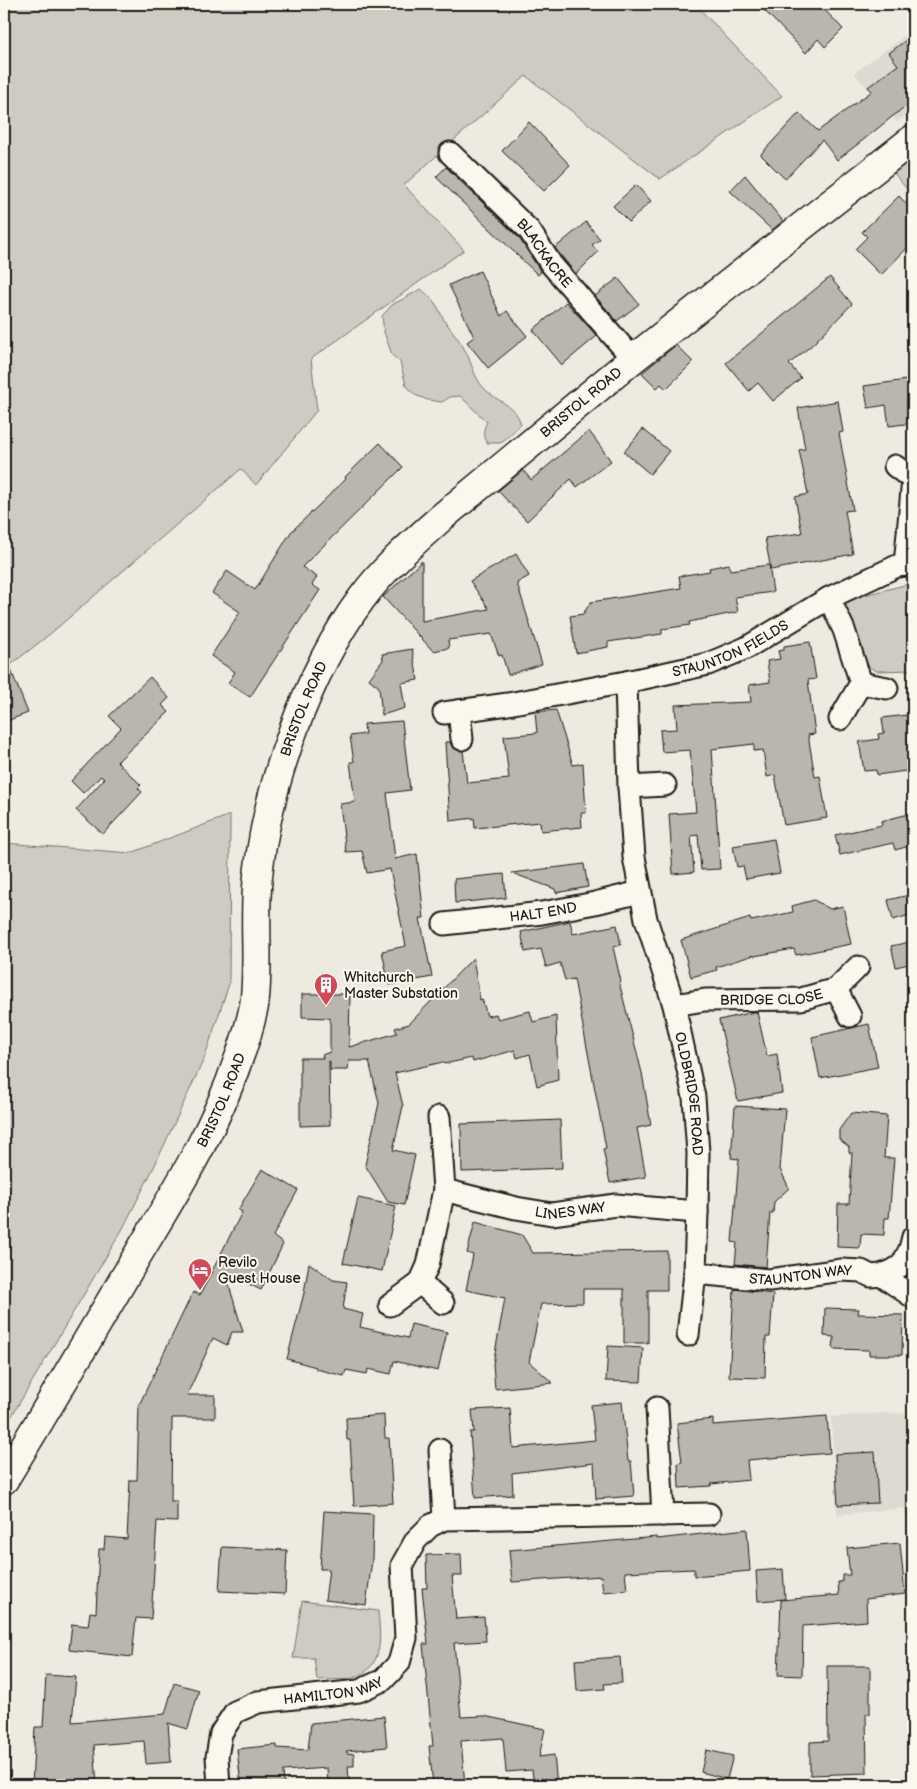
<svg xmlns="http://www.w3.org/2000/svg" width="917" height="1789" font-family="'Balsamiq Sans',sans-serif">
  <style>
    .built { fill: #dedad1 }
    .green { fill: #ceccc2; stroke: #75746f }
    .building { fill: #b9b6af; stroke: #1c1c1c }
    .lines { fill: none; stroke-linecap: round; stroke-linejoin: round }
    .minor-casing { stroke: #1c1c1c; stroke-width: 25 }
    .trunk-casing { stroke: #1c1c1c; stroke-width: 31 }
    .minor { stroke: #fbf7ec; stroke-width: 21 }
    .trunk { stroke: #fbf7ec; stroke-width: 28 }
    .labels { text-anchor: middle; stroke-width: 4; stroke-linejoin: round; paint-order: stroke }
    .street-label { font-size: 14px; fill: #1c1c1c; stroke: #fbf7ec }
    .poi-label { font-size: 14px; fill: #1c1c1c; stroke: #fbf7ec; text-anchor: start }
  </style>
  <rect width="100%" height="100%" fill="#eeeadf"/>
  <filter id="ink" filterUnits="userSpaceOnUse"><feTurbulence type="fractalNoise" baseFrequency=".02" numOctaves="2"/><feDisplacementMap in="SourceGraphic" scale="10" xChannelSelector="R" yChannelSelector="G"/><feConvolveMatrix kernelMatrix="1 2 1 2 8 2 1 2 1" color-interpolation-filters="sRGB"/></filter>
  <g filter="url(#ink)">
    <!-- built -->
    <path class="built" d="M913,30V111L897,122L854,73Z
      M885,1413L913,1414V1519H906L904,1508L837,1515L831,1417Z"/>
    <!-- green -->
    <path class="green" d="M4,4H695L782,96L660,179L526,76L404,185L464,250L311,359L317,410L256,485L241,469L50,634L4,670Z
      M913,161V197L894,173L907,162Z
      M421,289C426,293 431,298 435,303C439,308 441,315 444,320C452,331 460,340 466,352C472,364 474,377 483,387C495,402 516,404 521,424L501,443H487C482,435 483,429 487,422L460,396L450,397L442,402L428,400L415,395L406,385L400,362L392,355L384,332L382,316L392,305Z
      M913,583V670L877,671L865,665L844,608L852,598Z
      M230,815L229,984L204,1059L154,1167L122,1230L4,1429V843L131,853Z
      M302,1601L378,1611C380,1636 385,1665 356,1677C347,1681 327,1679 317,1680L314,1658H293Z"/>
    <!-- building -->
    <path class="building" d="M758,4H819L843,29L825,47L818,39L806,53Z
      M913,35V100L862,141L837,160L822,140L785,179L762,156L761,154L799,113L818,131L872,91L868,87L898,65L889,53Z
      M529,122L570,165L544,191L502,151Z
      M446,167L519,238L541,272L538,275L436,177Z
      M745,175L783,221L772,230L730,191Z
      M636,185L651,201L629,222L613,206Z
      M899,196L913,211V242L881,275L855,249L867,237L862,232Z
      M586,222L600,239L592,245L598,252L576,274L555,248Z
      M480,271L501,316L507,311L527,336L488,368L467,342L474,337L449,285Z
      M830,277L852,304L813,344L789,364L801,378L773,401L758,383L749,391L726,363Z
      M618,278L639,304L617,321L595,296Z
      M566,302L597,336L562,365L533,330Z
      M676,345L693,362L666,389L661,384L657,388L642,373Z
      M913,379V423L889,426L886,405L868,408L864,386Z
      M838,401L843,432L839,433L853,510L845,511L853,554L771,570L765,538L802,533L795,497L808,494L799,450L805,449L798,408Z
      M643,429L669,451L650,474L624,452Z
      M589,431L611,461L577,487L571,479L527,521L498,491L523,470L531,480Z
      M380,443L403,467L302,567L317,577L312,585L320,590L250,697L228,683L235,672L211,656L240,612L212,593L227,571L255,590L291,532L346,479L345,477Z
      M516,554L529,576L517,583L542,664L508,675L502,655L499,656L491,634L448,640L449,648L433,651L383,597L422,561V621L489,609L470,581Z
      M729,564L730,570L769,565L773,592L735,597L738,612L689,622L690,625L662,629V634L608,642V647L576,653L570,616L583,614L591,602L681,588L679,576L710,571L709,568Z
      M810,642L816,679L808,680L815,734L808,735L815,777L820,776L827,818L784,825L775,775L767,777L763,750L754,751V744L712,749L720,869L701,870L698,835L691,836L694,872L673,874L669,814L696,812L690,750L662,752L660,730L677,729L675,705L751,702L749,685L770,682L767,661L780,659L778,651L784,650V646Z
      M412,649L418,680L401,683L405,708L382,715L379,687L369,679L383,660L382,654Z
      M5,655L28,713L4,722V656Z
      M150,677L169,698L162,705L169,712L117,762L141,785L138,788L142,792L103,834L76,810L104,779L101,776L83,793L71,781L121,728L109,716Z
      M556,710L573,765L583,763L586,813H581L582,827L541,831L540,822L475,828L474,818L450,821L445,742H450L452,747L457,750L463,751L467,783L509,779L504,736L537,733L535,712Z
      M907,715L908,719L913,718V770L877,775L876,770L864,771L859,742L879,739L878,734L884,733L882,718Z
      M402,721L410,790L387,793L395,859L417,854L424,918H420L432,977L389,985L382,951L406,946L390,869L367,873L362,851L346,852L340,804L355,802L350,762H354L350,736L365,734L364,724Z
      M913,813V845L895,850L893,843L840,855L835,835L882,825L881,821Z
      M774,839L780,873L746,879L743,866L737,867L733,846Z
      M584,864L588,887L556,893L555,889L512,873Z
      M504,874L506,898L455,903L454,879Z
      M909,895L913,914L893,920L888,900Z
      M814,900L830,909L843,906L851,944L796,955L794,949L754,956V955L716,967L717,970L691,977L681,940L750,918L751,921L793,912L792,906Z
      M570,921L573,934L617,925L621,945L613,947L621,982H619L642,1073L651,1125L637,1128L646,1177L610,1183L603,1149L606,1148L574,979L565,980L560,963L546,967L541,949L525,952L521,932Z
      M910,942L913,963L896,967L891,946Z
      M473,958L480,1000L482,999L487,1016L496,1014L498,1019L530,1011L533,1022L556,1016L558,1080L537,1086L530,1054L517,1058L515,1050L473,1062L472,1058L444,1064L443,1062L395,1073L403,1106L393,1150L415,1155L404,1205L388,1202L365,1165L379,1103L369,1061H349L348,1070H330V1061H329L330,1125L300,1126V1058H323L322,1055L330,1052V1018L302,1017V994H350L349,1047L397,1033L395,1028L409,1024Z
      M754,1012H757L767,1056L777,1054L782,1093L738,1101L719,1020Z
      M869,1024L878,1067L820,1078L812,1037Z
      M735,1106L785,1109L780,1169L789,1188L774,1202L773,1213H770L766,1267L735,1264L737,1243L732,1242L739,1159L731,1158Z
      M851,1113L887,1116L884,1158H894L889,1218H885L884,1235L861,1234L860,1248L837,1247L838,1204H849L852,1153H849V1147L839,1139V1130Z
      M560,1120L562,1168L462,1172L461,1124Z
      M262,1169L298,1190L273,1236L283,1244L261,1290L225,1272L243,1332H232L227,1345L213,1338L187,1395H215V1418H172L171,1501H177V1522L157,1521L151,1619L136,1618L132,1657L69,1650L72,1624L88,1626L90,1612L96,1613L99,1549H104L105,1537L127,1539L130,1480H137L139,1405L193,1292L200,1295L242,1212L238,1210Z
      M358,1198L396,1206L382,1271L343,1263Z
      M475,1222L522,1235L533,1253L667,1251V1290H648V1343H624V1289H583V1303L541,1304L529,1362L553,1383L495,1389L493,1364L505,1298L466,1290L473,1255L467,1253Z
      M309,1263L333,1280L347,1282L343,1309L363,1314L360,1327L408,1338L411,1324L447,1332L438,1371L394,1361L391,1374L368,1369L367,1374L346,1370L344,1376L316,1369V1367L287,1359L304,1293Z
      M734,1289L773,1294L770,1337H766L765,1378L729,1377Z
      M825,1308L859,1309L858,1314L903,1315L902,1355H869V1350L833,1349L834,1337L824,1336Z
      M608,1346L643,1348L641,1382L606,1381Z
      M622,1402L628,1461H631L634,1496L596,1499L594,1463L512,1473L513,1495L475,1498L470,1432H474L472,1410L510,1408L513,1448L595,1440L591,1405Z
      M384,1415L385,1438H389L393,1503L354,1506L350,1440H347L346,1418Z
      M827,1416L830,1453L747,1460L749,1480L711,1484V1486L679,1488L678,1463L682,1462L677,1423L713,1419V1425Z
      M875,1452L878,1503L838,1505L835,1454Z
      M324,1511L373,1514L372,1560L366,1605L325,1600L329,1569H320Z
      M747,1529L750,1571L694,1576V1569L625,1572L627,1590L603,1592L601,1576L512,1582L509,1550L657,1537V1539Z
      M900,1543L905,1594L866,1599L867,1621L803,1626L802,1676L778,1675L781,1600L839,1595L838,1582H842V1575H850L847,1548Z
      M222,1547L287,1550L285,1594L219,1591Z
      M461,1554L462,1576H452L456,1619L484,1617L486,1641L454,1643L461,1717L484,1716L545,1729L539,1757L554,1755L557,1785H534L532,1770L506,1772L503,1738L461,1741L465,1785H433L429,1746H433L423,1644H428L422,1588H427L426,1555Z
      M783,1569L785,1599L758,1601L756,1571Z
      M620,1657L622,1683L604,1684L605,1689L577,1691L575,1660Z
      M827,1666H870V1714H866L867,1773L810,1775V1742L828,1741Z
      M46,1675L76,1677L72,1722L165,1714L174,1683L199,1690L188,1729L168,1723L171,1762L146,1764L144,1741L94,1745L97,1785H32L35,1727H43Z
      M384,1716L387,1747L346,1751L347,1753L354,1754V1766H348L349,1782L328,1783L327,1768L283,1771L284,1785H260V1783L241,1785L237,1749L277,1745V1748L308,1750L311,1723Z
      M706,1750L733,1756L727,1779L701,1772Z"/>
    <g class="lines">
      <!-- minor casing -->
      <g class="minor-casing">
        <g id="minor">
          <path id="s1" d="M450,153L529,230L551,264L633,359"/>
          <path d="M895,466L912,479"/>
          <path d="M905,565L913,479"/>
          <path d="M829,598L844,630L861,683L840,719"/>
          <path id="s2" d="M626,682L629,787L634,857L646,919L674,1005L694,1097L698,1153L697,1212L695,1273L688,1335"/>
          <path d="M861,683L887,688"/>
          <path d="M459,711L462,739"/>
          <path id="s3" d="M444,713L508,704L626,682L708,664L746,648L829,598L897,566L913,564"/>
          <path d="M629,787L665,785"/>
          <path id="s4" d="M444,924L542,913L595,903L640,892"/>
          <path d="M836,989L850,1016"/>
          <path id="s5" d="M674,1005L705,1000L801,999L836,989L858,967"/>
          <path id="s6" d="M444,1190L516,1208L552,1214L616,1205L697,1212"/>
          <path id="s7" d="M695,1273L769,1280L842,1270L861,1271L871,1276L881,1275L892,1271L902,1265L910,1249L913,1237"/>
          <path d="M881,1275L913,1297"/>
          <path d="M420,1283L428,1265L444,1190L439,1117"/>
          <path d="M390,1305L420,1283L443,1303"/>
          <path d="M657,1408L663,1515"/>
          <path d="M440,1450L444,1519"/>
          <path id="s8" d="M219,1785L217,1757L221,1733L235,1712L258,1702L359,1691L383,1680L399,1663L406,1638L402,1565L416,1540L430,1526L444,1519L709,1514"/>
        </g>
      </g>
      <!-- trunk casing -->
      <g class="trunk-casing">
        <g id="trunk">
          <path id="s9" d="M4,1480C49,1406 93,1331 137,1256C174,1194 214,1131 237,1063C244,1045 250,1025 254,1006C260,964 253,919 258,876C267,786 308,671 362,598C384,568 414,542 442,517L633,359L913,139"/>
        </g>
      </g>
      <!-- minor -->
      <use href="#minor" class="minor"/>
      <!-- trunk -->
      <use href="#trunk" class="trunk"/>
    </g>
  </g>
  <!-- icons -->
  <defs>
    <g id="building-pin" transform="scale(1.25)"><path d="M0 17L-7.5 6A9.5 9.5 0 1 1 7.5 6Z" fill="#d1495b" stroke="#fbf7ec"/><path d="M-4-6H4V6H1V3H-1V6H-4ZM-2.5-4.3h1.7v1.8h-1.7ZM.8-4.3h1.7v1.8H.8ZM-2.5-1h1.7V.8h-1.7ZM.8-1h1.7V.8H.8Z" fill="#fff"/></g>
    <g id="hotel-pin" transform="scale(1.25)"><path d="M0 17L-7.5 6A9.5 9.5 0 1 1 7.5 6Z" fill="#d1495b" stroke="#fbf7ec"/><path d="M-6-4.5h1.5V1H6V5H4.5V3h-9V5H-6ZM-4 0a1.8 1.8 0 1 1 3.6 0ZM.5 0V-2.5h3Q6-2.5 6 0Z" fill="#fff"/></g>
  </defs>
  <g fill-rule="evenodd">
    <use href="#building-pin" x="326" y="985"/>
    <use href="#hotel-pin" x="200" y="1270"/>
  </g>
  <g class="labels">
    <!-- street labels -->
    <g class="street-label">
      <text dy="5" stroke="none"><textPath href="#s1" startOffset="138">BLACKACRE</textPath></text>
      <text dy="5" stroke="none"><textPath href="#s9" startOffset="1262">BRISTOL ROAD</textPath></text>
      <text dy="5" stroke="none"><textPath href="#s3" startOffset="295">STAUNTON FIELDS</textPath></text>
      <text dy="5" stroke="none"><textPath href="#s9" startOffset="842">BRISTOL ROAD</textPath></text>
      <text dy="5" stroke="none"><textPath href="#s4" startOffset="100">HALT END</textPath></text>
      <text dy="5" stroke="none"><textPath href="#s5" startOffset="98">BRIDGE CLOSE</textPath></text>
      <text dy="5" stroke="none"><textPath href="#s2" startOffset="419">OLDBRIDGE ROAD</textPath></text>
      <text dy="5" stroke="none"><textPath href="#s9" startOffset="438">BRISTOL ROAD</textPath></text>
      <text dy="5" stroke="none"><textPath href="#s6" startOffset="129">LINES WAY</textPath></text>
      <text dy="5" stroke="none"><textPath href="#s7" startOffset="106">STAUNTON WAY</textPath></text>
      <text dy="5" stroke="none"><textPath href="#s8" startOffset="179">HAMILTON WAY</textPath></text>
    </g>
    <!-- poi labels -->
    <g class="poi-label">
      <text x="344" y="982">Whitchurch<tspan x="344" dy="16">Master Substation</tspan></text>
      <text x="218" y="1267">Revilo<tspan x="218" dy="16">Guest House</tspan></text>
    </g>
  </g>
  <!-- margin -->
  <rect width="917" height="1789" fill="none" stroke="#fbf7ec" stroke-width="20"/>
  <rect x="10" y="10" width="897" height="1769" fill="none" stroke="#1c1c1c" stroke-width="2" filter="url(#ink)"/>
</svg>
